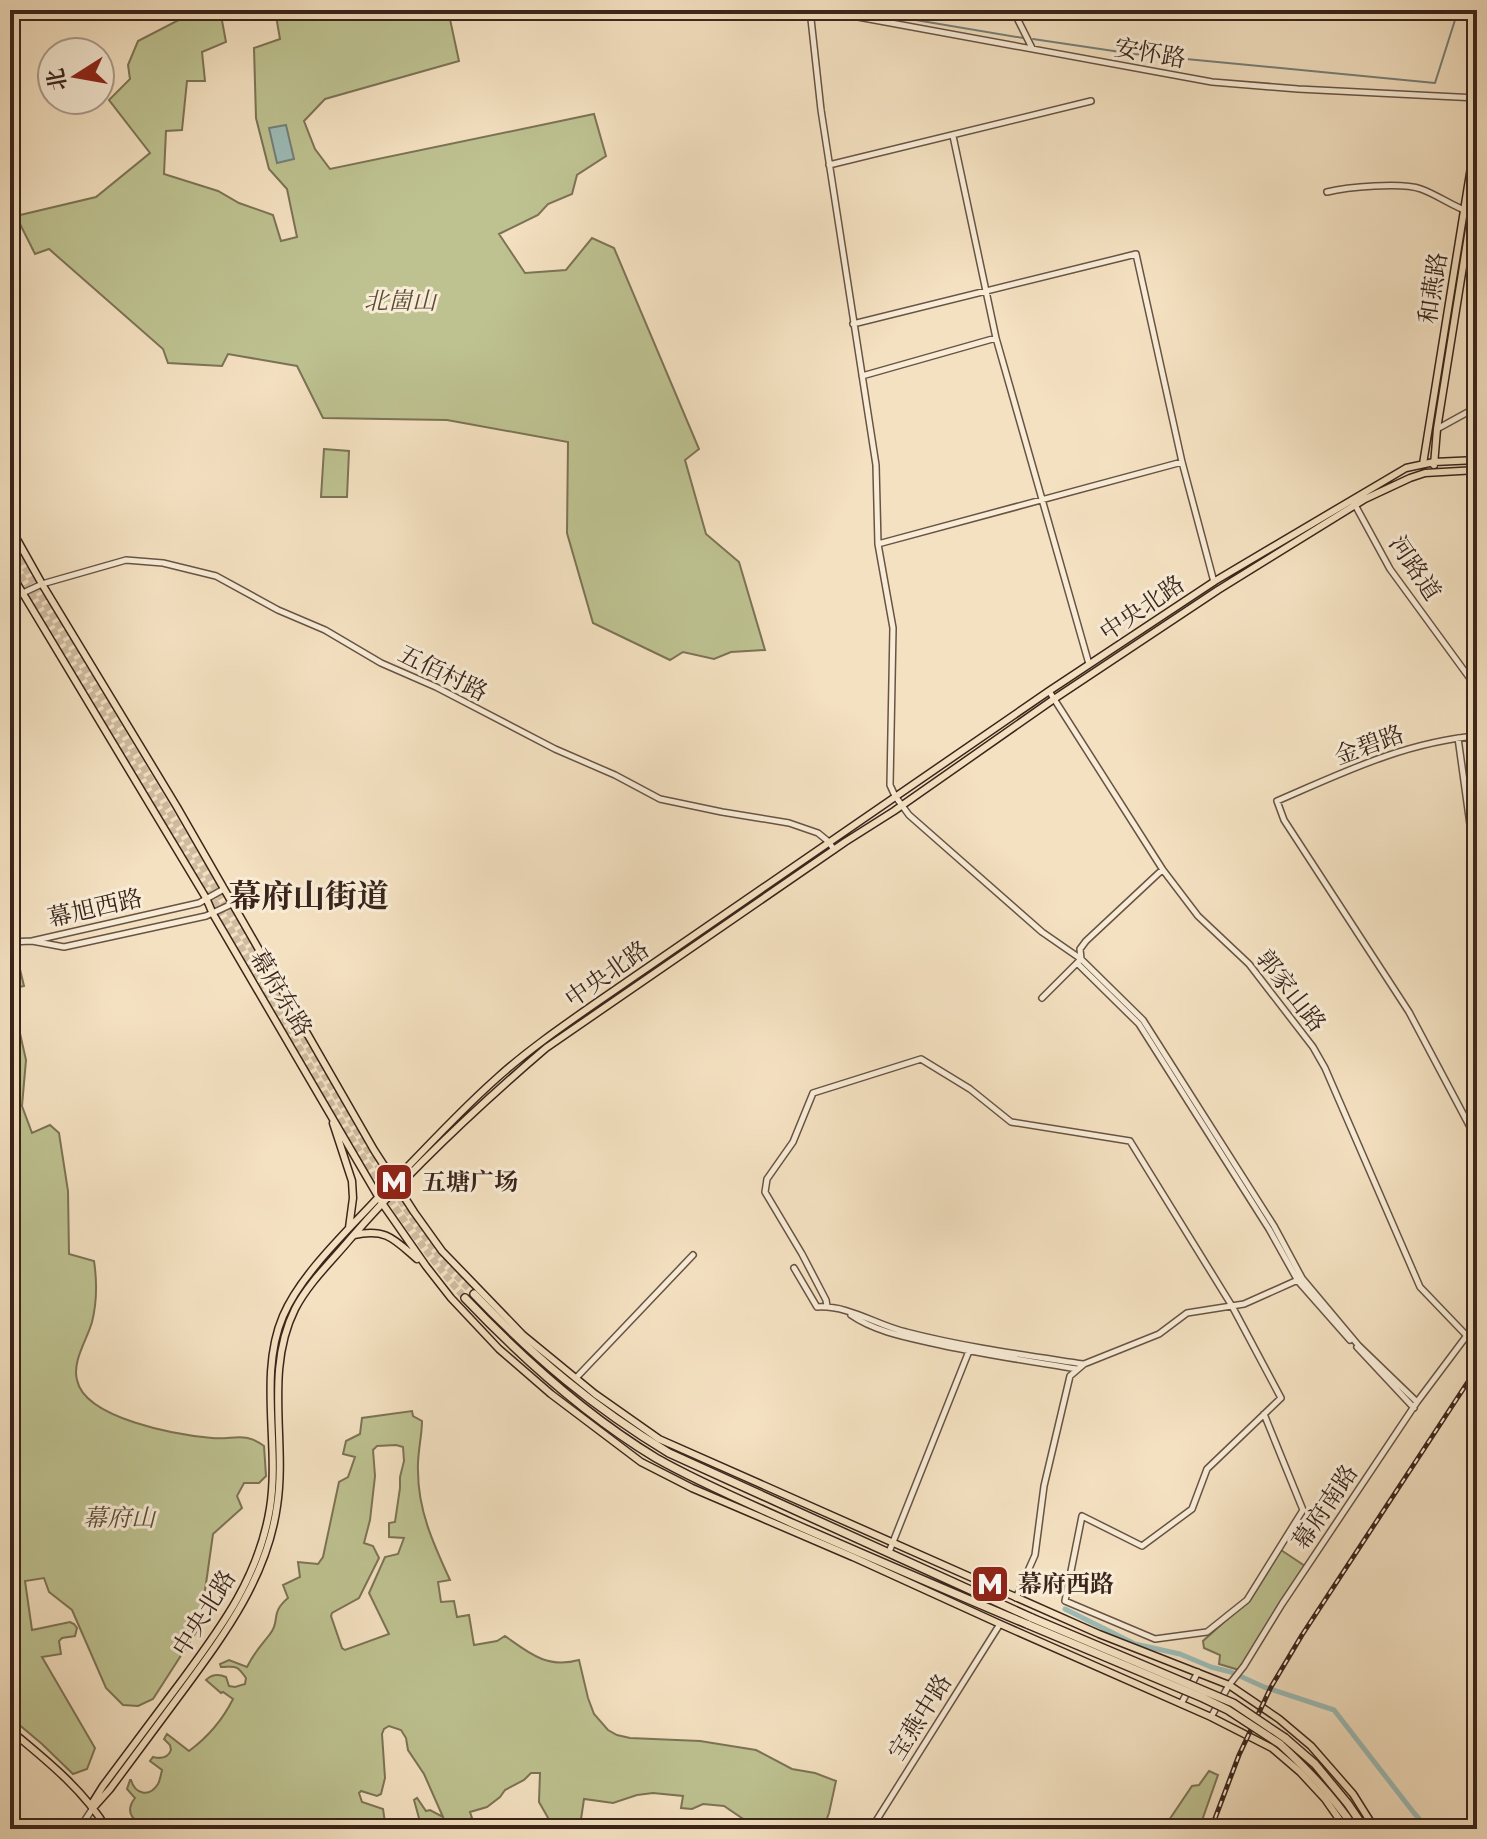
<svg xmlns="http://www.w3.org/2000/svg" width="1487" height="1839" font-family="'IM FELL DW Pica','Noto Serif SC',serif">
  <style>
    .green { fill: #bec291; stroke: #7c7356; stroke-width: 2; fill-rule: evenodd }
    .water { fill: #9cbcb7; stroke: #757f79; stroke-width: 2 }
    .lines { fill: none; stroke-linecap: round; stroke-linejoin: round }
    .stream { stroke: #757f79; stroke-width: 2 }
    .canal { stroke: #9cbcb7; stroke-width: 5 }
    .highway-tunnel { stroke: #cfbba0; stroke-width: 7; stroke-dasharray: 7 3.5; stroke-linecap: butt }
    .minor-casing { stroke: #685344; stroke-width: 8 }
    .major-casing { stroke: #3a241b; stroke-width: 9 }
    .highway-casing { stroke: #3a241b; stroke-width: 10 }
    .minor { stroke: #f8ecd7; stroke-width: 5 }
    .major { stroke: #f4e1c1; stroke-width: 6 }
    .highway { stroke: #f4e1c1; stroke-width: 7 }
    .rail-casing { stroke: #3a241b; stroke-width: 5 }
    .rail { stroke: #f8ecd7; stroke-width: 2; stroke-dasharray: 6; stroke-linecap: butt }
    .highway-bridge-casing { stroke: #3a241b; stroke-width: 10; stroke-linecap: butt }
    .highway-bridge { stroke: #f4e1c1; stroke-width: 7 }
    .labels { text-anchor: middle; stroke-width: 6; stroke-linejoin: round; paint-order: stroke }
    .street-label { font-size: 24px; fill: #3a241b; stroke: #f8ecd7 }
    .park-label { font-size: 24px; font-style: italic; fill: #5b4c38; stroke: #f8ecd7 }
    .poi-label { font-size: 24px; font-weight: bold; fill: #3a241b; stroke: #f8ecd7; text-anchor: start }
    .district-label { font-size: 32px; font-weight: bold; fill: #3a241b; stroke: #f8ecd7 }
  </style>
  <rect width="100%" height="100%" fill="#f4e1c1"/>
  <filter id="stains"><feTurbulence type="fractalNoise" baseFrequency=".0025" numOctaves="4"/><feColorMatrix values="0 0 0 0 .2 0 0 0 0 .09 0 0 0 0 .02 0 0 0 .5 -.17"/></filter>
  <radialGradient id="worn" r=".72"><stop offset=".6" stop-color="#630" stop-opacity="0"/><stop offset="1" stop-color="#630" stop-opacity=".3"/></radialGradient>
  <!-- green -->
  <path class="green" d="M198,10H220L226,42L202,52L205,81H187L182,130L166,131L164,174L218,191L239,203L273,215L281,241L297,237L287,189L269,169L256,118L254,48L280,39L275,10H448L459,61L325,99L304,121L315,149L330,169L594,114L606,156L577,175L572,194L548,204L538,215L499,234L525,273L566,270L592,238L614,248L699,449L685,460L706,534L739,562L765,650L731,652L714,659L683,652L670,660L593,623L567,533L568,442L447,420L323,418L297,366L228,354L222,366L168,363L163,349L49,249L35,254L16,216L96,197L150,153L109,100L130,79L128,65L138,41Z
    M324,449L349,451L347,497H321Z
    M10,928L24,986L10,989Z
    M10,1017L19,1029L26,1060L22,1106L32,1133L50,1125L59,1133L68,1191L69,1254L94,1261C97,1281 97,1302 92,1322C87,1340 72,1361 77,1380C85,1419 178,1435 212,1438C234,1440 244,1431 264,1446L266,1476L259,1483H244L237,1496L242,1508L213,1534L200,1626L153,1699L138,1706L123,1705L106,1688L72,1610L49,1592L44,1578L25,1581L32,1630L70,1622L74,1624L77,1628L75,1636L62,1638L59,1641L61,1654L42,1657L95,1748L87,1769L73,1774L42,1744L10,1717Z
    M412,1411L413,1416L422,1421C422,1437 417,1454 418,1471C418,1511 434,1545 450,1580L438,1582L441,1602L454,1601L457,1617L469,1615L474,1645L497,1641L505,1636C529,1653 547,1669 579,1660L588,1698L594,1714L608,1730L617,1735L630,1738L700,1741L756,1750L792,1769L815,1773L836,1781L829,1813L823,1829H758L724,1806L703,1804L692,1809L681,1808L683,1796L653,1793L637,1795L613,1803L584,1799L580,1826L551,1823L539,1802L540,1773H531L524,1780L505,1790L500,1797L487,1807L470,1812L472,1818L451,1829H442L439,1823L432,1821L422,1829L414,1800L417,1798L426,1811L430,1810L443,1817L424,1774L408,1750L406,1738L401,1730L389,1726L384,1729L382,1734L385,1778L381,1794L377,1796L361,1791L359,1793L362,1802L383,1809L386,1829H151C137,1823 122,1815 135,1798L127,1789L130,1780H131C135,1794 149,1798 158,1784C160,1780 161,1775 162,1770L150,1761L153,1757C161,1759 168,1758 171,1750L170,1745L164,1739L167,1734L189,1751C208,1737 222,1721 233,1699L223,1692L221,1693L206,1680C212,1674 219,1674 226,1677L229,1686L235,1687L245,1684L246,1678C236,1664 236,1667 221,1667L220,1664L229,1660L247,1667C255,1651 260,1647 270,1634C281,1621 269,1614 288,1598L283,1585L300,1577L298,1562L318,1564L323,1557L339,1482L348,1477L355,1457L343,1454L346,1441L360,1434L362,1418ZM396,1445L403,1447L404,1461L400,1477V1488L395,1522L389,1523V1537L404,1538L398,1554L385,1557L369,1593L389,1634L345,1650L342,1648L331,1616L332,1613L359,1598L379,1558L373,1546L364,1543L370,1520L375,1476L373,1450L377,1446Z
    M1281,1550L1305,1566L1239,1670L1219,1664L1220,1655L1204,1648L1203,1641L1251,1598Z
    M1209,1771L1218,1775L1199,1829H1163L1192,1786L1199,1785Z"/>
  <!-- water -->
  <path class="water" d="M286,125L294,159L277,163L269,128Z"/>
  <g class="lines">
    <!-- stream -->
    <path class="stream" d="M865,10L880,14L1023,38
      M1033,39L1134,54L1435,83L1455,20L1477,17"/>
    <!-- canal -->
    <path class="canal" d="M1065,1609L1135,1644L1180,1654L1211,1667L1231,1672L1264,1687L1334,1710L1414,1813L1428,1829"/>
    <!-- highway-tunnel -->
    <path class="highway-tunnel" d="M10,540L38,591L274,987L367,1149L418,1227L444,1263L474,1294
      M10,557C95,701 181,844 266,989C327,1095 383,1205 465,1298"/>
    <!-- minor casing -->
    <g class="minor-casing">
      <path id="minor" d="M810,10L821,110L876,465L878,544L893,628L890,785L895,796L909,815L1042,932L1081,959L1143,1020L1274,1226L1302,1278L1359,1346L1417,1402
        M820,10L1212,82L1298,89L1477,98
        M1013,10L1032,48
        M953,136L996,338L1089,664
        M829,165L1091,101
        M1327,192C1347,187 1402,182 1421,189C1438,195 1453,207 1472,213
        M853,324L1136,254L1182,462L1214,582
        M862,376L996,338
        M1437,429L1477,407
        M1472,470L1477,482
        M1354,503L1390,569L1474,684L1477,695
        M878,544L1182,462
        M10,599L42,584L126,560L163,563L216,576L278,610L325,630L381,663L436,687L555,749L615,775L660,799L722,812L789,823L818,833L829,842L834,850
        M1049,691L1163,870L1198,916L1249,964L1313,1047L1325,1068L1420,1287L1467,1336
        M1477,697L1476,718L1470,736L1477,792
        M1477,736C1405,742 1342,773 1277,801L1284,820L1409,1012L1477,1140
        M1458,738L1477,875
        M224,889L199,903L32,941L64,947L206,916L232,904
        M10,942L32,941
        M1077,963L1139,1024L1269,1229L1298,1281L1350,1340
        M1042,998L1081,959L1080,949L1086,941L1162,870
        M794,1268L817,1307C849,1305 876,1325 906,1332C964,1347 1024,1355 1083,1364
        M827,1306L826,1300L802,1254L765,1192L767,1179L793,1142L813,1093L921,1059L970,1089L1011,1122L1130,1141L1232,1306L1281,1398L1207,1469L1192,1509L1142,1546L1082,1516L1065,1601L1155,1639L1207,1632L1247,1600L1303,1510L1264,1414
        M851,1315C874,1331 905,1337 932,1343C980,1354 1029,1361 1077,1369
        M1357,1347L1414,1408
        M576,1378L693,1255
        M889,1552L969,1351
        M1016,1598L1035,1555L1044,1486L1070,1376L1084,1364L1159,1334L1187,1313L1244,1304L1300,1279
        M1181,1704L1198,1672
        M1211,1717L1229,1685L1244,1666L1282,1604L1417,1402L1477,1322
        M79,1829L93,1808
        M871,1829L1000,1624"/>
    </g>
    <!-- major casing -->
    <g class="major-casing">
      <path id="major" d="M1471,10L1477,52
        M1423,464L1472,161L1477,107
        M1434,465L1437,429L1477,179
        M10,527L42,584L177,807L374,1150L414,1212L442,1251L523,1335L595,1394L659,1439L1099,1634L1229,1685L1279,1719L1311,1746L1353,1794L1375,1829
        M10,572L206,898L213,914L382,1203L426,1266L451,1298L499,1349L551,1394L641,1462L692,1488L853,1557L1000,1624L1211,1717L1272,1748L1300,1772L1325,1799L1346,1829
        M333,1123L352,1181L353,1198L349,1228
        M354,1235C386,1228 394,1239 417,1259
        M10,1730C45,1759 84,1790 107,1829
        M93,1808V1802L103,1786C130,1750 157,1714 183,1679C223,1625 259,1576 270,1508C280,1446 258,1374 283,1316C300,1276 344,1234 373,1203C414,1161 453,1117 497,1078C527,1051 560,1028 593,1005L1049,691L1215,581L1406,468L1434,462L1477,460
        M93,1808L110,1789C134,1757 158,1724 182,1692C224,1635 267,1578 277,1506C287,1441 264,1371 295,1309C309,1282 332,1261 351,1238C410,1170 477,1107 546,1048L845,842L894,811L1054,699L1218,590L1365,499L1410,478L1425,473L1477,470"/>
    </g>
    <!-- highway casing -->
    <g class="highway-casing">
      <path id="highway" d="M474,1294C535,1358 593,1407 669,1453L1032,1618
        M465,1298C522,1358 585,1415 656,1458C700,1483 748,1503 794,1524C872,1558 950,1592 1029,1625
        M1285,1738L1315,1764L1348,1804L1365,1829
        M1280,1744C1308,1770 1334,1797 1355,1829"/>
    </g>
    <!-- minor -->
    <use href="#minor" class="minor"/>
    <!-- major -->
    <use href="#major" class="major"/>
    <!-- highway -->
    <use href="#highway" class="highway"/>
    <!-- rail casing -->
    <g class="rail-casing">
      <path id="rail" d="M1211,1829L1239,1755L1271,1687L1302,1635L1477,1368"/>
    </g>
    <!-- rail -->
    <use href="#rail" class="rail"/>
    <!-- highway-bridge casing -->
    <g class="highway-bridge-casing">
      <path id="highway-bridge" d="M1032,1618L1233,1703L1285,1738
        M1029,1625L1203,1698L1228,1710L1280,1744"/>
    </g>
    <!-- highway-bridge -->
    <use href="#highway-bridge" class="highway-bridge"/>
  </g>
  <!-- icons -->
  <defs>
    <g id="metro-square" transform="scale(2)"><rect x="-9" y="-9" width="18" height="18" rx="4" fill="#8f2418" stroke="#f8ecd7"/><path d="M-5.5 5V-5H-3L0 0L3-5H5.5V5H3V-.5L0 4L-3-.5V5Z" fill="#fff"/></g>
  </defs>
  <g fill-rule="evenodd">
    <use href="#metro-square" x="394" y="1182"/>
    <use href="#metro-square" x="990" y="1584"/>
  </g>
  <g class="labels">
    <!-- street labels -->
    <g class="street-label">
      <text transform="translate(1150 53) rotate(10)" y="8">安怀路</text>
      <text transform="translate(1433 288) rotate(-81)" y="8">和燕路</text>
      <text transform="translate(1415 568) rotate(56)" y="8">河路道</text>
      <text transform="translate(1142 608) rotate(-34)" y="8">中央北路</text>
      <text transform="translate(443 673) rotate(26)" y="8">五佰村路</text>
      <text transform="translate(1369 745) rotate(-20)" y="8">金碧路</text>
      <text transform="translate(95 908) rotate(-13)" y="8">幕旭西路</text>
      <text transform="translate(607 974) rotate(-35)" y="8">中央北路</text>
      <text transform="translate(1291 991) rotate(52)" y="8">郭家山路</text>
      <text transform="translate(281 993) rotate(59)" y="8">幕府东路</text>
      <text transform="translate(1325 1507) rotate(-56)" y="8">幕府南路</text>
      <text transform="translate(204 1613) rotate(-58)" y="8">中央北路</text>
      <text transform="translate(920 1717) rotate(-58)" y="8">宝燕中路</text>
    </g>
    <!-- park labels -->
    <g class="park-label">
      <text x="400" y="309">北崮山</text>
      <text x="119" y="1526">幕府山</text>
    </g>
    <!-- poi labels -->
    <g class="poi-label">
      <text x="422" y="1190">五塘广场</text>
      <text x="1018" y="1592">幕府西路</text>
    </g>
    <!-- district labels -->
    <g class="district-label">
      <text x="309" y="907">幕府山街道</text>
    </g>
  </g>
  <!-- margin -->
  <rect width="1487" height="1839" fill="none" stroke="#f4e1c1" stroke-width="40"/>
  <rect x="12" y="12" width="1463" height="1815" fill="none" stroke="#3a241b" stroke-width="4"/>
  <rect x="20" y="20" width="1447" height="1799" fill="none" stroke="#3a241b" stroke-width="2"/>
  <!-- north arrow -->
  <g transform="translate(76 76) rotate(259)"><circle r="38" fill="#f8ecd7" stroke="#ac9c8c" stroke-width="2"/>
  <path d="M0-6L14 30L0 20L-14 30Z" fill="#8f2418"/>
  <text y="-12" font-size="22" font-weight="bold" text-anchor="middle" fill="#3a241b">北</text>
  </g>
  <rect width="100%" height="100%" filter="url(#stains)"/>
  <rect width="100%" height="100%" fill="url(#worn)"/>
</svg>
